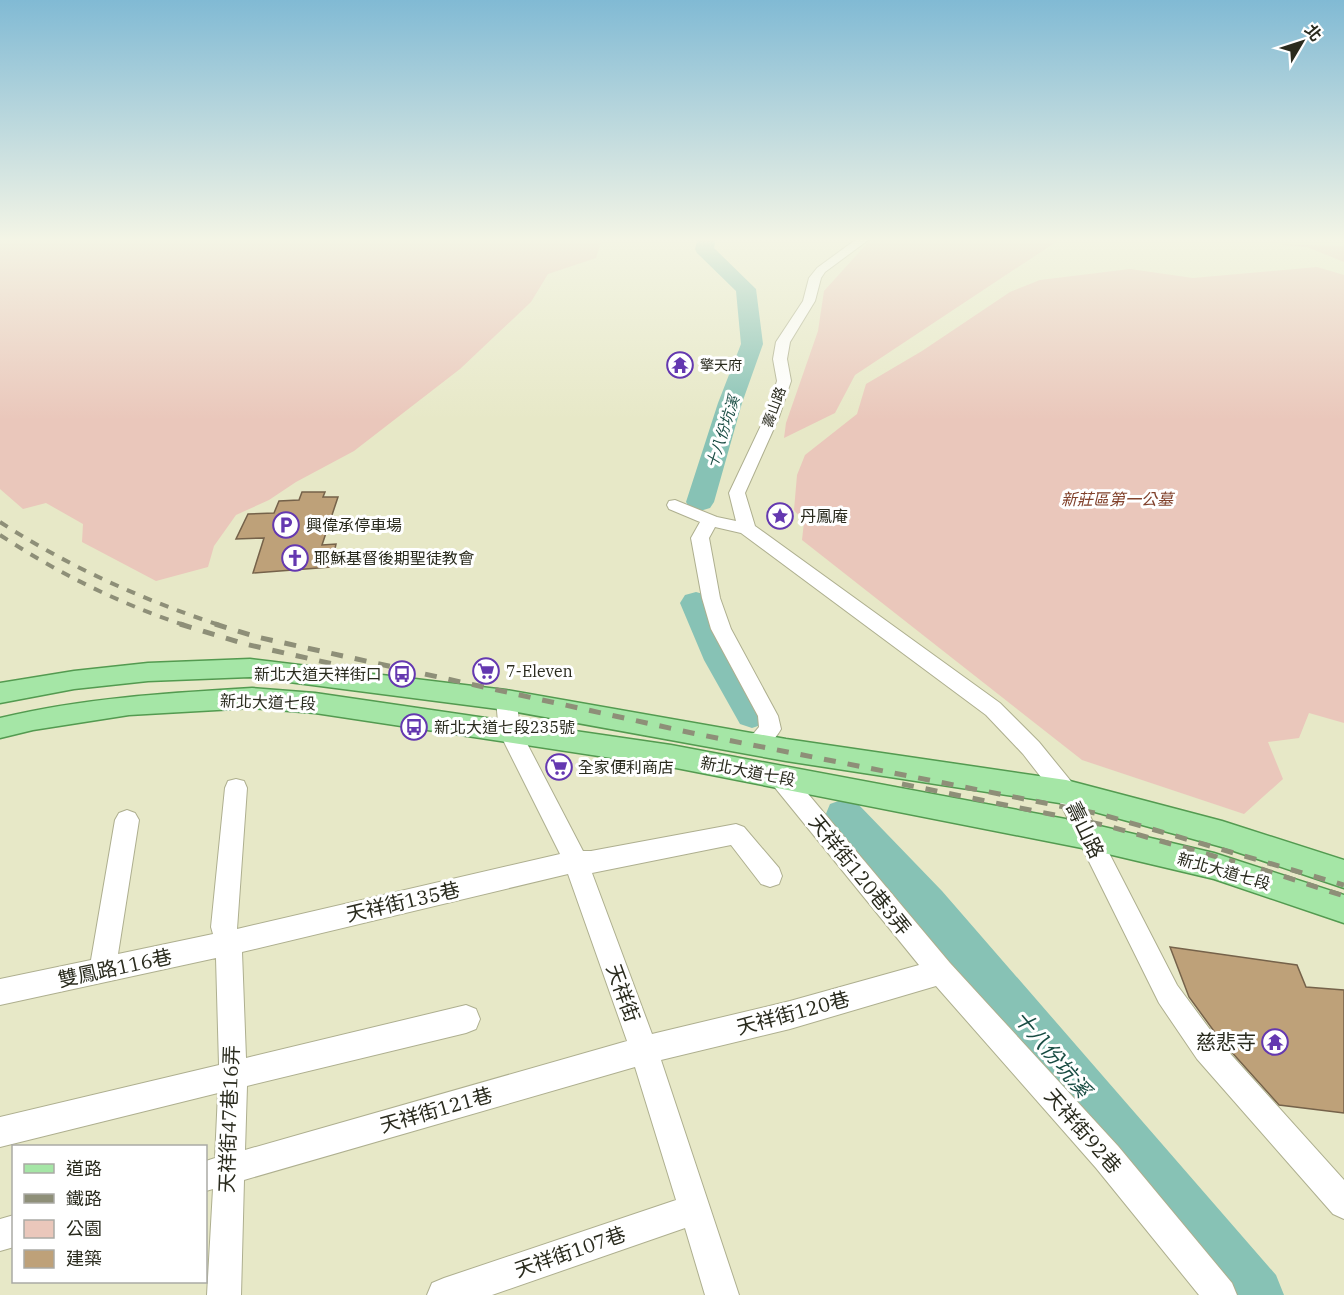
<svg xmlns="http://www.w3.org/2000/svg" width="1344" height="1295" font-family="'IBM Plex Serif','Noto Sans TC',serif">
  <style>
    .green { fill: #eac7bb }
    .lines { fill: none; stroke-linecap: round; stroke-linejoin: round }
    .river { fill: #87c2b5; fill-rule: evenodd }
    .building { fill: #bea179; stroke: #75624a; stroke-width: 1.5 }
    .minor-casing { stroke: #aeaf8f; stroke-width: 2 }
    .major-casing { stroke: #539a50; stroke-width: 3 }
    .minor { fill: #fff; fill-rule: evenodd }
    .major { fill: #a5e6a6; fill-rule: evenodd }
    .rail-far1 { stroke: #8e8f78; stroke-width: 4; stroke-dasharray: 9 9; stroke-linecap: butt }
    .rail { stroke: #8e8f78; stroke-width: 5; stroke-dasharray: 12 12; stroke-linecap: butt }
    .labels { text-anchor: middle; stroke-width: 6; stroke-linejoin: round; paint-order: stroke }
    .far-poi-label { font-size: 14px; fill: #2a2b1e; stroke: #fff; text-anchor: start }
    .far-street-label { font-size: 14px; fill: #2a2b1e; stroke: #fff }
    .far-water-label { font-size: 15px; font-style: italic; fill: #194c43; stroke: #fff }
    .park-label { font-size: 16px; font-style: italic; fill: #81422c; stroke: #fff }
    .poi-label { font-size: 16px; fill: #2a2b1e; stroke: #fff; text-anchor: start }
    .street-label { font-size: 16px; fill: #2a2b1e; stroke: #fff }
    .near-street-label { font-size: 20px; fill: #2a2b1e; stroke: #fff }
    .near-poi-label { font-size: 20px; fill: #2a2b1e; stroke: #fff; text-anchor: end }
    .near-water-label { font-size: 21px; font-style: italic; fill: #194c43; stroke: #fff }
  </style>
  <rect width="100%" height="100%" fill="#e7e8c7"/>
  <!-- green -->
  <path class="green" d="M0,238H598L601,242L596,258L548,274L531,302L460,369L354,451L296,482L269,500L236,515L214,546L208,567L156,581L82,542L83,524L46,503L23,509L0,489Z
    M872,238H1062L855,375L835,413L784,438L786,423L818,331L824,291Z
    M1274,244L1344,246V262L1307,247Z
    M1317,267L1344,275V723L1309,713L1299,738L1268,742L1283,779L1244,814L1082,760L802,540L804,522L794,510L797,475L805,455L857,414L866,384L922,351L1010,292L1040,280L1130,269L1193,278Z"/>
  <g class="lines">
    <!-- river -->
    <path class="river" d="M698,238H716L714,248L756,289L763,344L742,403L714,502L710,508L700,511L690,508L686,502L718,403L741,344L736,291L697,253L695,249Z
      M696,592L707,595L737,660L770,714L764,724L752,728L740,724L704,660L680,603L685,595Z
      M844,799L858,804L942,891L1276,1275L1284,1295H1220L912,919L830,828L825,816L830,804Z"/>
  </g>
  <!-- building -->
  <path class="building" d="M302,492H325L323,497H338L322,545L336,544L331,567L253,573L264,538L236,539L248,514L274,513L279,501L299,500Z
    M1170,947L1297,965L1306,987L1344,990V1113L1279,1105L1219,1038L1189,997Z"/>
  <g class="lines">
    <!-- minor casing -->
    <g class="minor-casing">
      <path id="minor" d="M858,238H871L825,272L821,278L815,301L790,342L787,359L791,381L779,417L745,493L755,526L1000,703L1039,742L1074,785L1177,985L1217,1039L1344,1180V1219L1333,1214L1197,1059L1159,1003L1058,799L1023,754L986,715L741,533L715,527L709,538L720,598L731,629L778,716L781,729C773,744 757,755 740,749L737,743L740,737L754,733L759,727L758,716L711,629L702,598L691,538L700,522L669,509L667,505L669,501L675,500L717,517L736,521L729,493L765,417L777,381L773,359L776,342L803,301L809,278L817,268Z
        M506,692L513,694L516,700L521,732L583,851H591L736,824L744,827L779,868L782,876L779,884L770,887L761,884L731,845L592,873L652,1034L790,1001L919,965L772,784L769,777L772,770L780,768L788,770L950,963L1118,1146L1232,1283L1237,1295H1199L1096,1168L936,986L790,1029L661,1060L739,1295H705L685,1228L492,1295H427L432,1283L444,1278L676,1200L635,1067L244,1180L241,1295H207L213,1189L206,1191V1161L215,1158L218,1093L0,1147V1117L219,1065L216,958L0,1005V979L91,960L115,820L119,813L127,810L135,813L139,820L118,954L213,934L211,927L225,788L228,781L236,779L244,781L247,788L237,929L560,854L499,732L496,700L499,694ZM568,874L627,1041L245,1150L247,1086L466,1033L476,1029L480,1019L476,1009L466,1005L246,1058L242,952Z
        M14,1215V1247L0,1251V1219Z"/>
    </g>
    <!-- major casing -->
    <g class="major-casing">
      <path id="major" d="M250,659L506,690L786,739L1066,780L1222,821L1344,860V888L1222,847L1066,804L786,761L506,710L250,677L148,681L74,689L0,703V683L74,671L148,663Z
        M252,688L315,693L671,745L1087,823L1214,853L1344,895V923L1214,879L1087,849L671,767L315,713L252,708L129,715L33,730L0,738V718C83,698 167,693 252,688Z"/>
    </g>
    <!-- minor -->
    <use href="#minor" class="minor"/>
    <!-- major -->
    <use href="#major" class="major"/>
    <!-- rail-far1 -->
    <path class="rail-far1" d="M0,522C69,567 141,599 219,625
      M0,535C58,573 118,603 184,625"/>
    <!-- rail -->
    <path class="rail" d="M180,624L245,644L333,664
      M215,624L257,637L692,733L1100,814L1344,885
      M902,784L1104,825L1235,862
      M1261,869L1344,896"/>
  </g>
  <!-- sky -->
  <linearGradient id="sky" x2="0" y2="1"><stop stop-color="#81bad4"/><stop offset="0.57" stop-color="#f4f5e6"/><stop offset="1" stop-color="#f4f5e6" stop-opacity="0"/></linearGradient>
  <rect width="1344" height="420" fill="url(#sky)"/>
  <!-- icons -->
  <defs>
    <g id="temple-ring" transform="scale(1.35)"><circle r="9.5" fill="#fff" stroke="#6438b0" stroke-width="1.5"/><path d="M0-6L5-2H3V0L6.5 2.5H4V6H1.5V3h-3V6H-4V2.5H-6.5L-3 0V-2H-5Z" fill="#6438b0"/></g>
    <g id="sight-ring" transform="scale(1.35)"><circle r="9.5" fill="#fff" stroke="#6438b0" stroke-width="1.5"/><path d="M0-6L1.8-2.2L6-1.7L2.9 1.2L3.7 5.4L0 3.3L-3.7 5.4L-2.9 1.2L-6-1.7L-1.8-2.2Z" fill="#6438b0"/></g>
    <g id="parking-ring" transform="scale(1.35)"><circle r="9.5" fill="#fff" stroke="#6438b0" stroke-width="1.5"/><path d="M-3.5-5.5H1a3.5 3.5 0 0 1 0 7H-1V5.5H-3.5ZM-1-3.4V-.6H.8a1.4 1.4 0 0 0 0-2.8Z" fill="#6438b0"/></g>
    <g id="church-ring" transform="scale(1.35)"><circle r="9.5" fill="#fff" stroke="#6438b0" stroke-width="1.5"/><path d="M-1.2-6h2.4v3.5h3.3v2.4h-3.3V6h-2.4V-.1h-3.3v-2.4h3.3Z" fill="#6438b0"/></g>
    <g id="supermarket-ring" transform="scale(1.35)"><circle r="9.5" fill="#fff" stroke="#6438b0" stroke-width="1.5"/><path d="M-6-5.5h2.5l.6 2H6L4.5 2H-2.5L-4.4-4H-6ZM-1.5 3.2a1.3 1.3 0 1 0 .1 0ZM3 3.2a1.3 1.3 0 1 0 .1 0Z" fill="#6438b0"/></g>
    <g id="bus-ring" transform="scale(1.35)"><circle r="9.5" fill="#fff" stroke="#6438b0" stroke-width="1.5"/><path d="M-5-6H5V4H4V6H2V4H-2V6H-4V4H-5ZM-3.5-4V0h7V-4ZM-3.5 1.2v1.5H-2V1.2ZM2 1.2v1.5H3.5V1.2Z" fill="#6438b0"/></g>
  </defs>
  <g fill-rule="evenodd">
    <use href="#temple-ring" x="680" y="365"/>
    <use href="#sight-ring" x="780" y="516"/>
    <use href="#parking-ring" x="286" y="525"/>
    <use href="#church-ring" x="295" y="558"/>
    <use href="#supermarket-ring" x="486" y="671"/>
    <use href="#bus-ring" x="402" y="674"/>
    <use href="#bus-ring" x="414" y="727"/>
    <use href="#supermarket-ring" x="559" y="767"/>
    <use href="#temple-ring" x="1275" y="1042"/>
  </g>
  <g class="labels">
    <!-- far-poi labels -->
    <g class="far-poi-label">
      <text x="700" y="370">擎天府</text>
    </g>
    <!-- far-street labels -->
    <g class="far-street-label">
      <text transform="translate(774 407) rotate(-70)" y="5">壽山路</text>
    </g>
    <!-- far-water labels -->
    <g class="far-water-label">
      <text transform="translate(723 432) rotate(-72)" y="5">十八份坑溪</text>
    </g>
    <!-- park labels -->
    <g class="park-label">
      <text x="1117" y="505">新莊區第一公墓</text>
    </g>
    <!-- poi labels -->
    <g class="poi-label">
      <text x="800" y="522">丹鳳庵</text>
      <text x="306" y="531">興偉承停車場</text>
      <text x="314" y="564">耶穌基督後期聖徒教會</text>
      <text x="506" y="677">7-Eleven</text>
      <text x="382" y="680" text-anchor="end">新北大道天祥街口</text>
      <text x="434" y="733">新北大道七段235號</text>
      <text x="578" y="773">全家便利商店</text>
    </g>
    <!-- street labels -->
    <g class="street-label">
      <text transform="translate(268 702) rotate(2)" y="6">新北大道七段</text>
      <text transform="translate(748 771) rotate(11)" y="6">新北大道七段</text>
      <text transform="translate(1224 871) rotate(16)" y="6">新北大道七段</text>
    </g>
    <!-- near-street labels -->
    <g class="near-street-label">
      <text transform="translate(1085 830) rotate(64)" y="7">壽山路</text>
      <text transform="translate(860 875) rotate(51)" y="7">天祥街120巷3弄</text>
      <text transform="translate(403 902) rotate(-13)" y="7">天祥街135巷</text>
      <text transform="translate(115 968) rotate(-12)" y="7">雙鳳路116巷</text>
      <text transform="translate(623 993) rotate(70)" y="7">天祥街</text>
      <text transform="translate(793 1013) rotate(-15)" y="7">天祥街120巷</text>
      <text transform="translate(436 1110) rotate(-16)" y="7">天祥街121巷</text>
      <text transform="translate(229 1119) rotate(-88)" y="7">天祥街47巷16弄</text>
      <text transform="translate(1083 1131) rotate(49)" y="7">天祥街92巷</text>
      <text transform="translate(570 1252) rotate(-19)" y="7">天祥街107巷</text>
    </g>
    <!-- near-poi labels -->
    <g class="near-poi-label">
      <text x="1256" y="1049">慈悲寺</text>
    </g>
    <!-- near-water labels -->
    <g class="near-water-label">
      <text transform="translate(1052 1054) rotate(50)" y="7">十八份坑溪</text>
    </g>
  </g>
  <!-- legend -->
  <rect x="12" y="1145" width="195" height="138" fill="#ffffff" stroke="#aaaaa5" stroke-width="1.5"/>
  <rect x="24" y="1164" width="30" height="9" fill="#a5e6a6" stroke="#aaaaa5" stroke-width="1.5"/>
  <text x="66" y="1175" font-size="18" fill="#2a2b1e">道路</text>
  <rect x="24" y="1194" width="30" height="9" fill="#8e8f78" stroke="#aaaaa5" stroke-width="1.5"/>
  <text x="66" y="1205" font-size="18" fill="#2a2b1e">鐵路</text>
  <rect x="24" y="1220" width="30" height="18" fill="#eac7bb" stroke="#aaaaa5" stroke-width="1.5"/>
  <text x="66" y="1235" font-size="18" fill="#2a2b1e">公園</text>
  <rect x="24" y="1250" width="30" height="18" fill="#bea179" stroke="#aaaaa5" stroke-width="1.5"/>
  <text x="66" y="1265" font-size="18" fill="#2a2b1e">建築</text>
  <!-- north arrow -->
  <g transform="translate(1302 42) rotate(51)" stroke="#ffffff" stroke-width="4.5" paint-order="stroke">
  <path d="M0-4.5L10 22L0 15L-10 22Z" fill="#2a2b1e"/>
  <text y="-9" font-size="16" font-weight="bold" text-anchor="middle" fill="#2a2b1e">北</text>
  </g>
</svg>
